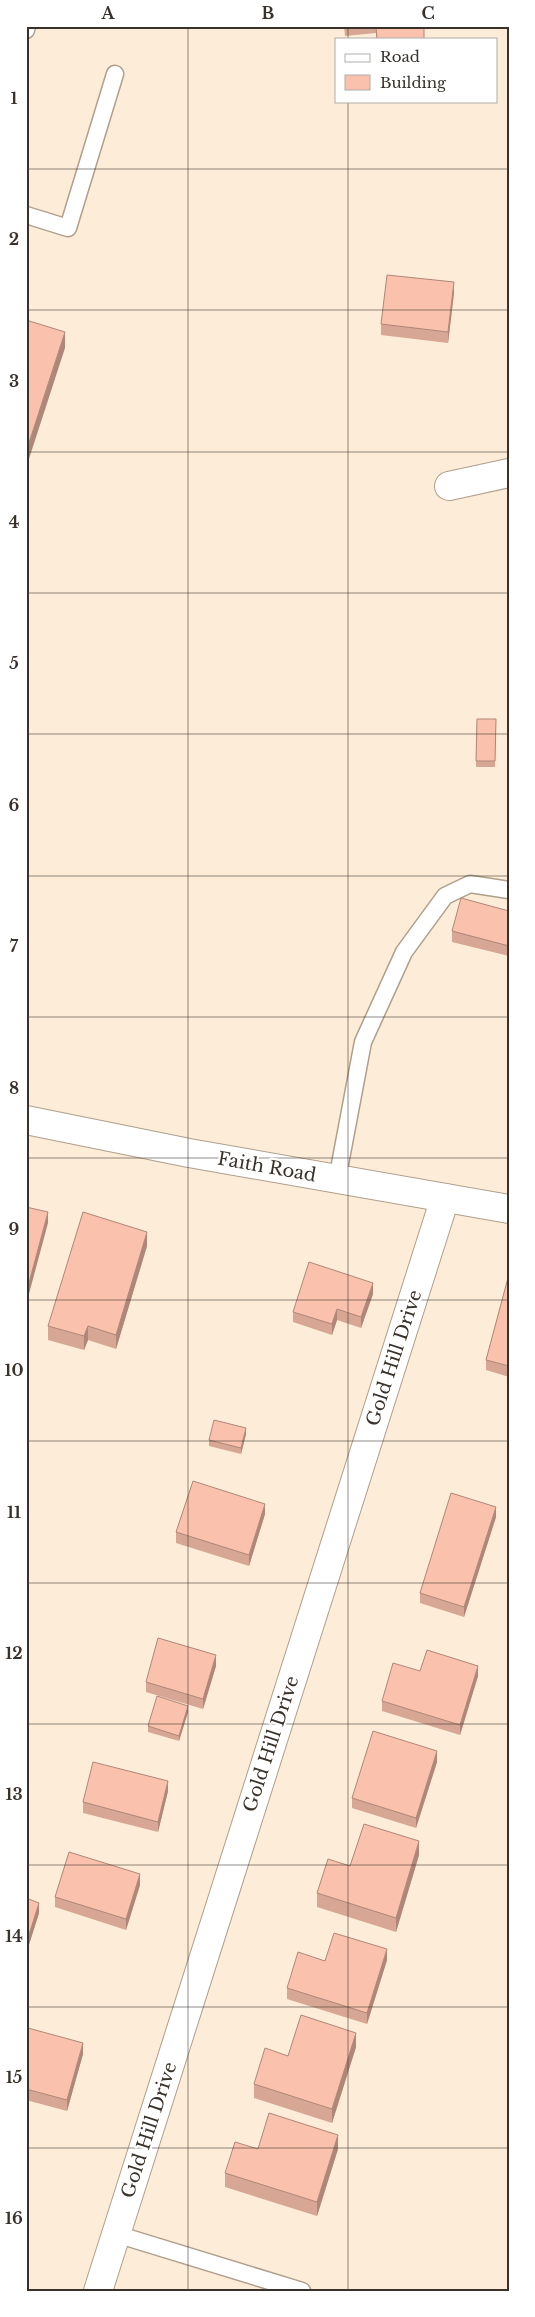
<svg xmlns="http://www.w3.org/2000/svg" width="535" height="2317" font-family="'Libre Baskerville',serif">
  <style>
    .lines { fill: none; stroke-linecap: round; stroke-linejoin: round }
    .service-casing { stroke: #af9f8b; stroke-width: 19 }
    .minor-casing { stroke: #af9f8b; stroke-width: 30 }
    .tertiary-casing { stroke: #af9f8b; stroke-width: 30 }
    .secondary-casing { stroke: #af9f8b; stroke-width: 30 }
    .service { stroke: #fff; stroke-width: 16 }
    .minor { stroke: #fff; stroke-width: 28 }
    .tertiary { stroke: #fff; stroke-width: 28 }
    .secondary { stroke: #fff; stroke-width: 28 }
    .wall { fill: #d7a694 }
    .shaded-wall { fill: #af8778 }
    .building { fill: #fac1ac; stroke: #af8778 }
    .grid { fill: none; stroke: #38322a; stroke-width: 1; stroke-opacity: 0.55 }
    .labels { text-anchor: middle; stroke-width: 4.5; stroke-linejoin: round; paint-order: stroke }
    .street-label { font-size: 18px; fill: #38322a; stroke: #fff }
    .neatline { fill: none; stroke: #38322a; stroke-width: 2 }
    .grid-label { font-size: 16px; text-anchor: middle; font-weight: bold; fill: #38322a }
  </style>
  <rect width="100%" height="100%" fill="#fdecd7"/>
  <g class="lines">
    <!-- service casing -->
    <g class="service-casing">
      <path id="service" d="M26,30L27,26
        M26,215L68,228L115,74
        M337,1180L363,1042L404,952L445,896L470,884L509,890
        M116,2234L302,2291"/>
    </g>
    <!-- minor casing -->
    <g class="minor-casing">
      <path id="minor" d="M449,486L509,473"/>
    </g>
    <!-- tertiary casing -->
    <g class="tertiary-casing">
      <path id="tertiary" d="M98,2291L445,1198"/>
    </g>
    <!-- secondary casing -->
    <g class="secondary-casing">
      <path id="secondary" d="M26,1120L189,1153L509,1209"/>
    </g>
    <!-- service -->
    <use href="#service" class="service"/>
    <!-- minor -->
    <use href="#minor" class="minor"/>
    <!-- tertiary -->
    <use href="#tertiary" class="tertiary"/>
    <!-- secondary -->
    <use href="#secondary" class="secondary"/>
  </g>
  <!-- wall -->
  <path class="wall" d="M344,26H424V39H376V33L345,36Z
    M454,293L448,343L381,335V324Z
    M477,719H496L495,767H476Z
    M509,911V956L452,942V931Z
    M147,1246L116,1349L88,1340L84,1350L48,1340V1326Z
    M509,1274V1377L486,1370V1360Z
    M373,1294L361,1328L337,1320L332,1335L293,1322V1312Z
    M246,1434L241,1454L209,1446V1440Z
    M265,1514L249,1566L176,1543V1532Z
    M496,1517L464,1617L420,1603V1593Z
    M216,1666L203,1709L146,1692V1682Z
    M478,1676L460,1735L382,1711V1701Z
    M188,1712L179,1741L148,1732V1726Z
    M437,1762L416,1828L352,1808V1798Z
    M168,1791L158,1832L83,1813V1802Z
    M419,1855L396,1932L317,1907V1893L350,1866Z
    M140,1885L126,1930L55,1907V1897Z
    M26,1898L39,1913L27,1951H26Z
    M387,1960L367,2024L287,1999V1988L325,1961Z
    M26,2036L83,2054L67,2111L26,2100Z
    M356,2047L332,2123L254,2098V2084Z
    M258,2149H338L317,2216L225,2187V2173Z"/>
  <!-- shaded-wall -->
  <path class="shaded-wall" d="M454,282V293L448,343V332Z
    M65,332V348L26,468V452Z
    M48,1212V1223L26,1305V1294Z
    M147,1232V1246L116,1349V1335Z
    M373,1283V1294L361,1328V1317Z
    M337,1309V1320L332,1335V1324Z
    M88,1326V1340L84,1350V1336Z
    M246,1428V1434L241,1454V1448Z
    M265,1504V1514L249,1566V1555Z
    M496,1507V1517L464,1617V1607Z
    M216,1655V1666L203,1709V1699Z
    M478,1666V1676L460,1735V1725Z
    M188,1706V1712L179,1741V1736Z
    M437,1751V1762L416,1828V1818Z
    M168,1781V1791L158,1832V1822Z
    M419,1841V1855L396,1932V1918Z
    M140,1874V1885L126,1930V1919Z
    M39,1903V1913L27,1951V1941Z
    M387,1949V1960L367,2024V2013Z
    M356,2033V2047L332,2123V2109Z
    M83,2043V2054L67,2111V2100Z
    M338,2135V2149L317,2216V2202Z"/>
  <!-- building -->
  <path class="building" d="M376,26H424V39H377Z
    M387,275L454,282L448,332L381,324Z
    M26,320L65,332L26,452Z
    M477,719H496L495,761H476Z
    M461,898L509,911V946L452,931Z
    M26,1207L48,1212L26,1294Z
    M83,1212L147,1232L116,1335L88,1326L84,1336L48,1326Z
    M309,1262L373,1283L361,1317L337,1309L332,1324L293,1312Z
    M509,1274V1366L486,1360Z
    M214,1420L246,1428L241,1448L209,1440Z
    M193,1481L265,1504L249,1555L176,1532Z
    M451,1493L496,1507L464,1607L420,1593Z
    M158,1638L216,1655L203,1699L146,1682Z
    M427,1650L478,1666L460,1725L382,1701L393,1663L420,1671Z
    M157,1696L188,1706L179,1736L148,1726Z
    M373,1731L437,1751L416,1818L352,1798Z
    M93,1762L168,1781L158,1822L83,1802Z
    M364,1824L419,1841L396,1918L317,1893L328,1859L350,1866Z
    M69,1852L140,1874L126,1919L55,1897Z
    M26,1898L39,1903L27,1941L26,1940Z
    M334,1933L387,1949L367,2013L287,1988L298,1952L325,1961Z
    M301,2015L356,2033L332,2109L254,2084L265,2048L288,2056Z
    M28,2028L83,2043L67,2100L26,2089V2036Z
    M269,2113L338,2135L317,2202L225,2173L235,2142L258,2149Z"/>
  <!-- grid -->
  <path class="grid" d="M188,26V2291M348,26V39M348,101V2291M26,169H509M26,310H509M26,452H509M26,593H509M26,734H509M26,876H509M26,1017H509M26,1158H509M26,1300H509M26,1441H509M26,1583H509M26,1724H509M26,1865H509M26,2007H509M26,2148H509"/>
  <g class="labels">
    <!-- street labels -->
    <g class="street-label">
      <text transform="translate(267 1167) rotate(10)" y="6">Faith Road</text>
      <text transform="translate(394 1358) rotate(-72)" y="6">Gold Hill Drive</text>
      <text transform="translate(271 1744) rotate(-72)" y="6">Gold Hill Drive</text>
      <text transform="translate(149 2130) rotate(-72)" y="6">Gold Hill Drive</text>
    </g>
  </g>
  <!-- border -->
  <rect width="535" height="2317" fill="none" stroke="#ffffff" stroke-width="55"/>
  <!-- legend -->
  <rect x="335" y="38" width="162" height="65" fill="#ffffff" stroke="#afadaa"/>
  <rect x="345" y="54" width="25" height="8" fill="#ffffff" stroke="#afadaa"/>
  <text x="380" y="62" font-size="15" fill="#38322a">Road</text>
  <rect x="345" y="75" width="25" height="15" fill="#fac1ac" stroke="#afadaa"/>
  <text x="380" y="88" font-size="15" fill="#38322a">Building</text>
  <rect x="28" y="28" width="480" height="2262" class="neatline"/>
  <g class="grid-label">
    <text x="108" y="19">A</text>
    <text x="268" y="19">B</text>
    <text x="428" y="19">C</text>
    <text x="14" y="104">1</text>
    <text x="14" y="245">2</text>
    <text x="14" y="387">3</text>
    <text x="14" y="528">4</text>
    <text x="14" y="669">5</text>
    <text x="14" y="811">6</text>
    <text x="14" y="952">7</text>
    <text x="14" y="1094">8</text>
    <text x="14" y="1235">9</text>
    <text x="14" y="1376">10</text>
    <text x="14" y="1518">11</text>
    <text x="14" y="1659">12</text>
    <text x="14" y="1800">13</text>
    <text x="14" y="1942">14</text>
    <text x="14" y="2083">15</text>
    <text x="14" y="2224">16</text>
  </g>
</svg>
